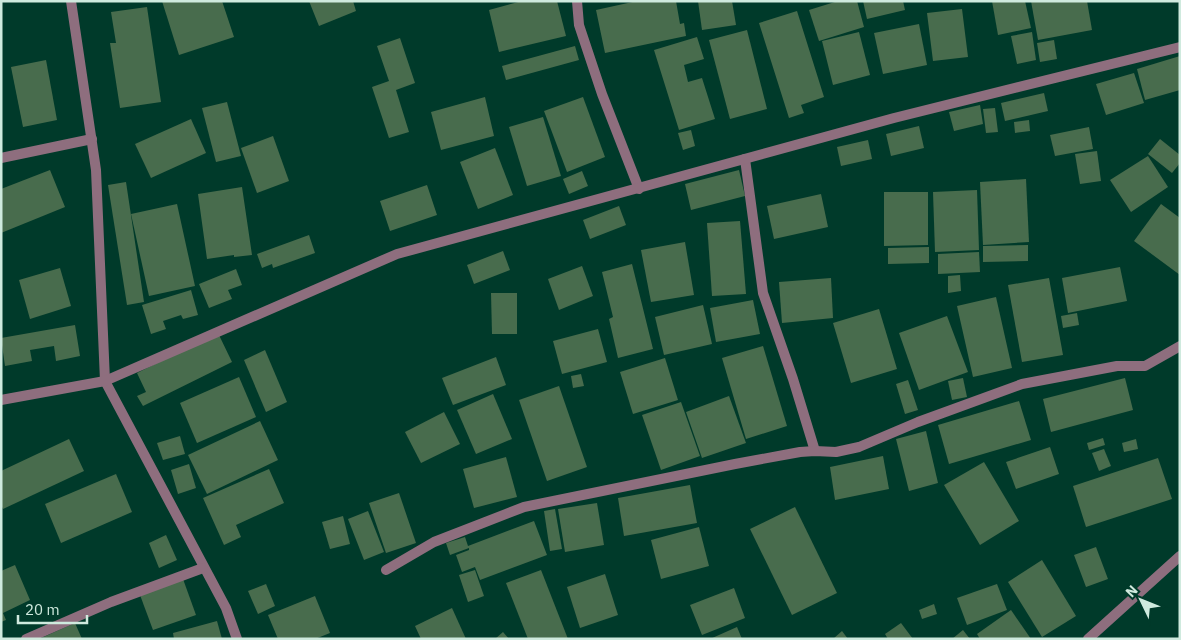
<svg xmlns="http://www.w3.org/2000/svg" width="1181" height="640" font-family="'IBM Plex Sans',sans-serif">
<style>
.building{fill:#486c4d}
.lines{fill:none;stroke-linecap:round;stroke-linejoin:round}
.street{stroke:#8e6e7e;stroke-width:10}
</style>
<rect width="100%" height="100%" fill="#003a2a"/>
<g class="building">
<path d="M162,1H222L234,37L179,55Z"/>
<path d="M309,1H353L356,11L319,26Z"/>
<path d="M522,1H557L566,36L499,52L489,10Z"/>
<path d="M637,1H676L680,24L684,23L686,36L605,53L596,10Z"/>
<path d="M698,1H732L736,25L702,30Z"/>
<path d="M838,1H857L864,27L819,41L809,10Z"/>
<path d="M863,1H903L905,10L867,19Z"/>
<path d="M992,1H1025L1031,28L998,35Z"/>
<path d="M1031,1H1087L1092,30L1038,40Z"/>
<path d="M147,7L161,102L120,108L110,43H116L111,12Z"/>
<path d="M962,9L968,57L933,61L927,13Z"/>
<path d="M797,11L824,97L801,105L804,113L789,118L759,23Z"/>
<path d="M919,24L927,65L883,74L874,33Z"/>
<path d="M747,30L767,109L730,119L709,40Z"/>
<path d="M859,32L870,75L833,85L822,41Z"/>
<path d="M1032,32L1036,60L1017,64L1011,36Z"/>
<path d="M697,37L704,59L684,65L688,82L702,78L715,119L679,130L654,50Z"/>
<path d="M400,38L415,83L396,90L409,132L389,138L372,87L389,81L377,46Z"/>
<path d="M1054,40L1057,59L1040,62L1037,43Z"/>
<path d="M575,46L579,60L506,80L502,66Z"/>
<path d="M1180,56V90L1145,100L1137,69Z"/>
<path d="M46,60L57,120L23,127L11,67Z"/>
<path d="M1134,73L1144,103L1106,115L1096,84Z"/>
<path d="M1044,93L1048,111L1005,121L1001,103Z"/>
<path d="M485,97L494,136L441,150L431,112Z"/>
<path d="M583,97L605,157L567,172L544,111Z"/>
<path d="M227,102L241,156L216,162L202,108Z"/>
<path d="M980,105L983,124L954,131L949,112Z"/>
<path d="M995,108L998,132L986,133L983,109Z"/>
<path d="M543,117L561,176L527,186L509,127Z"/>
<path d="M191,119L206,153L151,178L135,144Z"/>
<path d="M1029,120L1030,131L1015,133L1014,122Z"/>
<path d="M919,126L924,148L891,156L886,134Z"/>
<path d="M1089,127L1093,149L1055,156L1050,135Z"/>
<path d="M691,130L695,146L683,150L678,133Z"/>
<path d="M273,136L289,181L257,193L241,148Z"/>
<path d="M1160,139L1180,155V163L1172,173L1148,154Z"/>
<path d="M868,140L872,159L841,166L837,147Z"/>
<path d="M495,148L513,195L478,209L460,162Z"/>
<path d="M1097,151L1101,181L1080,184L1075,154Z"/>
<path d="M1148,156L1168,187L1131,212L1110,180Z"/>
<path d="M50,170L65,207L1,233V189Z"/>
<path d="M739,170L745,196L691,210L685,184Z"/>
<path d="M582,171L588,186L569,194L563,179Z"/>
<path d="M1026,179L1029,242L983,245L980,182Z"/>
<path d="M126,182L144,302L127,305L108,185Z"/>
<path d="M427,185L437,215L390,231L380,201Z"/>
<path d="M242,187L252,255L234,257V255L207,259L198,194Z"/>
<path d="M977,190L979,250L935,252L933,192Z"/>
<path d="M884,192H928V245L884,246Z"/>
<path d="M821,194L828,227L774,239L767,206Z"/>
<path d="M177,204L195,286L149,296L131,214Z"/>
<path d="M1161,204L1180,218V275L1134,241Z"/>
<path d="M619,206L626,225L590,239L583,220Z"/>
<path d="M740,221L746,294L712,296L707,223Z"/>
<path d="M309,235L315,253L273,268L272,264L262,268L257,254Z"/>
<path d="M685,242L694,295L651,302L641,250Z"/>
<path d="M1028,245V261L983,262V246Z"/>
<path d="M929,247V263L888,264V248Z"/>
<path d="M503,251L510,270L474,284L467,265Z"/>
<path d="M979,252L980,272L938,274V254Z"/>
<path d="M632,264L653,349L618,358L609,319L613,317L602,272Z"/>
<path d="M582,266L593,296L559,310L548,279Z"/>
<path d="M1120,267L1127,301L1068,313L1062,278Z"/>
<path d="M60,268L71,306L30,319L19,280Z"/>
<path d="M236,269L242,285L228,290L232,299L209,308L199,284Z"/>
<path d="M960,275L961,291L948,293V276Z"/>
<path d="M831,278L833,318L782,323L779,282Z"/>
<path d="M1049,278L1063,355L1022,362L1008,285Z"/>
<path d="M191,290L198,315L183,319L181,315L163,321L166,329L151,334L142,305Z"/>
<path d="M491,293H517V334H492Z"/>
<path d="M996,297L1012,368L973,377L957,306Z"/>
<path d="M753,300L760,334L716,342L710,308Z"/>
<path d="M703,305L712,344L664,355L655,317Z"/>
<path d="M879,309L897,369L851,383L833,323Z"/>
<path d="M1077,313L1079,325L1063,328L1061,316Z"/>
<path d="M947,316L968,372L919,390L899,333Z"/>
<path d="M75,325L80,356L56,361L54,346L30,350L32,361L5,366L1,338Z"/>
<path d="M598,329L607,362L562,374L553,341Z"/>
<path d="M218,333L232,362L143,406L137,396L146,392L137,373Z"/>
<path d="M763,346L787,426L746,439L722,358Z"/>
<path d="M265,350L287,402L266,412L244,360Z"/>
<path d="M496,357L506,385L453,405L442,378Z"/>
<path d="M665,358L678,400L633,414L620,372Z"/>
<path d="M581,374L584,386L573,388L571,376Z"/>
<path d="M239,377L256,417L197,443L180,403Z"/>
<path d="M963,378L967,397L952,400L948,381Z"/>
<path d="M1125,378L1133,410L1051,432L1043,399Z"/>
<path d="M908,380L918,410L905,414L896,384Z"/>
<path d="M559,386L587,467L547,481L519,400Z"/>
<path d="M493,394L512,439L476,454L457,410Z"/>
<path d="M729,396L746,443L702,458L686,412Z"/>
<path d="M1019,401L1031,440L949,464L938,425Z"/>
<path d="M681,402L700,456L661,470L642,415Z"/>
<path d="M444,412L460,444L421,463L405,432Z"/>
<path d="M260,421L278,460L207,494L188,455Z"/>
<path d="M926,431L938,483L909,491L896,439Z"/>
<path d="M180,436L185,454L163,460L157,443Z"/>
<path d="M1103,438L1105,445L1089,450L1087,443Z"/>
<path d="M69,439L84,471L3,509L1,505V471Z"/>
<path d="M1136,439L1138,449L1124,452L1122,443Z"/>
<path d="M1050,447L1059,474L1016,489L1006,462Z"/>
<path d="M1104,449L1111,466L1099,471L1092,453Z"/>
<path d="M883,456L889,489L835,500L830,467Z"/>
<path d="M506,457L517,497L474,508L463,469Z"/>
<path d="M1158,458L1172,499L1086,527L1073,486Z"/>
<path d="M984,462L1019,521L980,545L944,485Z"/>
<path d="M189,464L196,488L178,494L171,470Z"/>
<path d="M269,469L284,503L236,525L241,537L224,545L203,498Z"/>
<path d="M116,474L132,512L61,543L45,504Z"/>
<path d="M690,485L697,523L624,536L618,498Z"/>
<path d="M399,493L416,543L386,553L369,503Z"/>
<path d="M597,503L604,545L565,552L558,509Z"/>
<path d="M795,507L837,593L792,615L750,529Z"/>
<path d="M555,509L562,549L550,551L544,511Z"/>
<path d="M368,511L384,552L364,560L348,519Z"/>
<path d="M343,516L350,544L330,549L322,522Z"/>
<path d="M534,521L547,555L480,580L475,567L462,572L456,555L469,550V548L450,555L446,543L465,537L468,546Z"/>
<path d="M699,527L709,566L661,579L651,540Z"/>
<path d="M166,535L177,560L159,568L149,543Z"/>
<path d="M1096,547L1108,579L1086,587L1074,555Z"/>
<path d="M1042,560L1076,616L1042,637L1008,582Z"/>
<path d="M15,565L30,600L3,613L6,620L1,622V571Z"/>
<path d="M475,570L484,596L468,602L459,575Z"/>
<path d="M541,570L568,639H528L506,583Z"/>
<path d="M605,574L618,615L580,628L567,587Z"/>
<path d="M183,579L196,615L153,630L140,595Z"/>
<path d="M266,584L275,606L258,614L248,591Z"/>
<path d="M997,584L1007,610L967,625L957,598Z"/>
<path d="M734,588L745,618L702,635L690,605Z"/>
<path d="M315,596L330,633L315,639H278L268,615Z"/>
<path d="M934,604L937,614L922,619L919,610Z"/>
<path d="M452,608L466,639H421L415,626Z"/>
<path d="M1011,610L1031,639H980L977,634Z"/>
<path d="M217,621L222,639H174L173,633Z"/>
<path d="M75,623L82,639H39Z"/>
<path d="M901,623L913,639H888L885,634Z"/>
<path d="M737,627L742,639H710Z"/>
<path d="M963,630L970,639H952Z"/>
<path d="M842,631L848,639H833Z"/>
<path d="M503,632L509,639H495Z"/>
</g>
<g class="lines">
<g class="street">
<path d="M71,1L96,170L105,381L226,608L237,639"/>
<path d="M577,1L579,25L602,94L639,189"/>
<path d="M1,158L92,139"/>
<path d="M745,159L763,293L793,379L815,451"/>
<path d="M1,400L105,381L397,254L894,118L1180,47"/>
<path d="M386,570L434,542L524,507L735,464L800,452L815,451L836,452L859,447L918,422L1022,384L1117,366H1145L1180,346"/>
<path d="M26,639L111,602L203,568"/>
<path d="M1088,639L1180,556"/>
</g>
</g>
<rect width="1181" height="640" fill="none" stroke="#cfeade" stroke-width="5"/>
<g transform="translate(1141 600) rotate(313)" stroke="#003a2a" stroke-width="4" paint-order="stroke">
<path d="M0-4L9 19L0 12L-9 19Z" fill="#cfeade"/>
<text y="-8" font-size="14" font-weight="bold" text-anchor="middle" fill="#cfeade">N</text>
</g>
<path d="M18 615v8h69v-8" fill="none" stroke="#cfeade" stroke-width="2.5"/>
<text x="25" y="615" font-size="15" fill="#cfeade" stroke="#003a2a" stroke-width="4" paint-order="stroke">20 m</text>
</svg>
